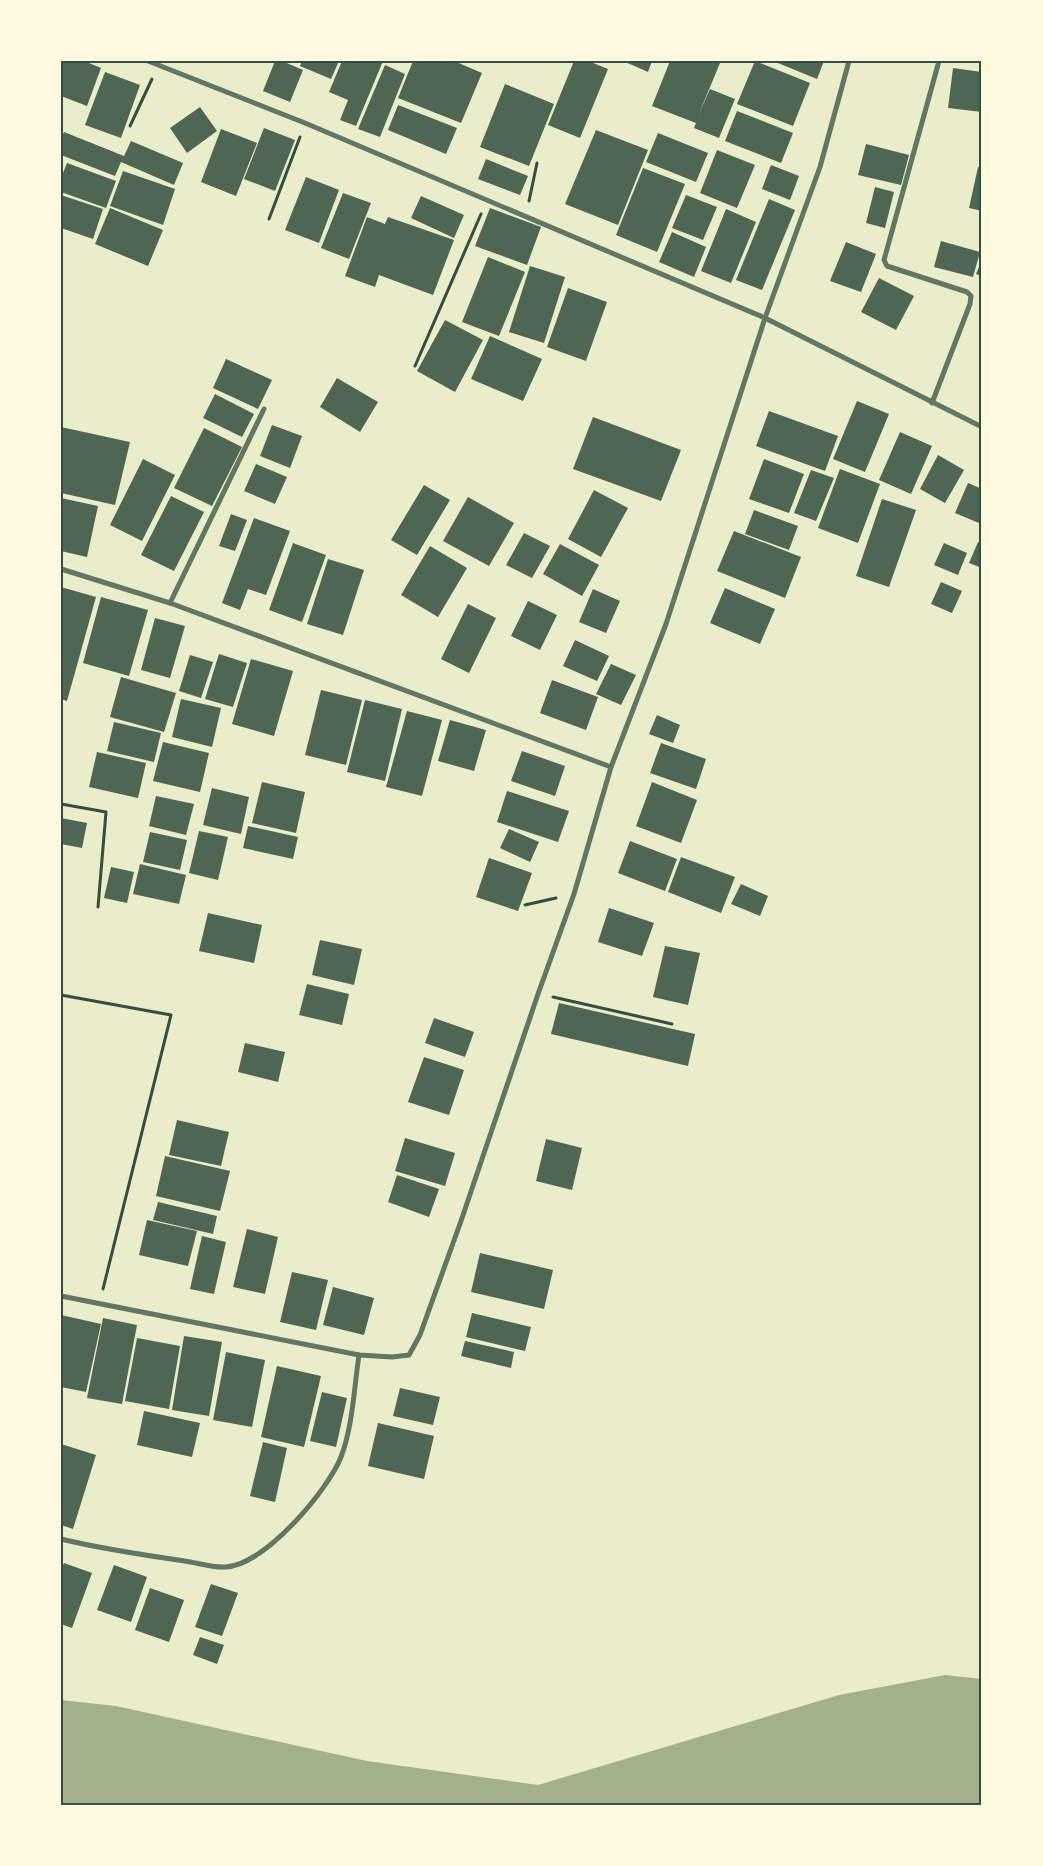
<svg xmlns="http://www.w3.org/2000/svg" width="1043" height="1866" font-family="Figtree,sans-serif">
<style>
.water{fill:#a3b18a}
.building{fill:#4f6655}
.lines{fill:none;stroke-linecap:round;stroke-linejoin:round}
.path{stroke:#344e41;stroke-width:3}
.minor{stroke:#617663;stroke-width:5}
.neatline{fill:none;stroke:#344e41;stroke-width:2}
</style>
<rect width="100%" height="100%" fill="#e9edc9"/>
<path class="water" d="M945,1675L982,1679V1805H61V1700L116,1706L367,1761L538,1785L839,1695Z"/>
<g class="building">
<path d="M61,61H84L101,68L87,106L61,96Z"/>
<path d="M275,61H282L303,70L290,102L263,91Z"/>
<path d="M302,61H339L331,79L300,66Z"/>
<path d="M342,61H383L356,126L340,120L348,100L329,92Z"/>
<path d="M413,61H454L482,73L461,123L398,98Z"/>
<path d="M574,61H588L608,69L580,138L548,125Z"/>
<path d="M623,61H652L648,72Z"/>
<path d="M670,61L720,63L698,116L710,89L735,99L719,138L694,128L696,123L652,106Z"/>
<path d="M755,61L810,83L793,126L737,104Z"/>
<path d="M773,61H824L817,79Z"/>
<path d="M385,65L405,74L380,137L358,129Z"/>
<path d="M953,68L982,72V112L948,108Z"/>
<path d="M105,72L140,85L121,138L85,125Z"/>
<path d="M505,84L554,104L529,166L480,147Z"/>
<path d="M398,105L457,128L446,154L388,130Z"/>
<path d="M200,107L217,131L187,153L170,128Z"/>
<path d="M737,111L793,133L781,163L725,141Z"/>
<path d="M264,128L295,140L275,191L244,179Z"/>
<path d="M221,129L257,143L236,196L201,182Z"/>
<path d="M596,130L648,150L618,225L565,204Z"/>
<path d="M64,132L124,156L131,141L183,163L174,185L121,162L115,176L61,155V139Z"/>
<path d="M658,133L708,153L696,182L646,162Z"/>
<path d="M866,144L909,155L901,185L858,175Z"/>
<path d="M717,150L755,165L737,208L700,193Z"/>
<path d="M486,159L528,176L520,195L478,179Z"/>
<path d="M67,163L116,181L106,208L61,192V178Z"/>
<path d="M771,165L799,176L790,200L762,189Z"/>
<path d="M978,167L982,168V211L969,208Z"/>
<path d="M643,168L685,184L657,252L616,235Z"/>
<path d="M123,171L175,189L163,225L110,206Z"/>
<path d="M306,177L339,190L319,243L285,230Z"/>
<path d="M875,187L894,192L885,228L866,223Z"/>
<path d="M343,193L371,203L349,259L321,248Z"/>
<path d="M61,195L103,209L93,239L61,228Z"/>
<path d="M686,195L717,207L703,240L672,228Z"/>
<path d="M421,196L464,215L454,238L411,218Z"/>
<path d="M769,199L795,210L762,290L736,280Z"/>
<path d="M110,208L163,230L148,266L95,244Z"/>
<path d="M490,208L541,227L527,265L475,246Z"/>
<path d="M726,209L756,222L731,283L701,271Z"/>
<path d="M367,217L385,224L388,217L454,240L433,295L379,275L375,287L345,276Z"/>
<path d="M672,232L706,247L694,277L659,262Z"/>
<path d="M941,241L980,252L973,277L934,267Z"/>
<path d="M846,242L876,254L861,292L830,281Z"/>
<path d="M488,257L525,272L499,336L462,322Z"/>
<path d="M982,260V276L976,274Z"/>
<path d="M530,266L565,277L544,343L509,332Z"/>
<path d="M879,278L914,296L896,330L861,312Z"/>
<path d="M568,288L607,302L586,361L547,347Z"/>
<path d="M445,320L483,340L455,392L417,371Z"/>
<path d="M490,336L542,359L523,401L471,379Z"/>
<path d="M226,359L272,380L258,409L213,388Z"/>
<path d="M337,378L378,402L360,432L320,407Z"/>
<path d="M215,394L254,414L242,437L203,418Z"/>
<path d="M857,401L889,414L865,472L833,459Z"/>
<path d="M769,411L838,436L825,471L756,446Z"/>
<path d="M593,417L681,450L661,501L573,469Z"/>
<path d="M272,425L302,436L290,468L260,456Z"/>
<path d="M61,427L130,442L115,505L61,493Z"/>
<path d="M204,428L242,447L212,506L174,488Z"/>
<path d="M900,432L932,446L911,494L879,480Z"/>
<path d="M938,455L964,470L945,503L920,489Z"/>
<path d="M143,459L175,475L142,541L110,525Z"/>
<path d="M764,459L804,474L789,513L749,499Z"/>
<path d="M256,464L287,477L275,504L244,491Z"/>
<path d="M840,469L880,484L858,543L818,528Z"/>
<path d="M811,470L834,478L816,521L794,513Z"/>
<path d="M968,483L982,489V516L979,523L955,513Z"/>
<path d="M424,485L450,500L417,555L391,540Z"/>
<path d="M594,490L628,508L601,557L568,539Z"/>
<path d="M171,496L204,512L174,571L141,555Z"/>
<path d="M468,497L514,523L489,566L443,541Z"/>
<path d="M61,498L98,506L87,557L61,551Z"/>
<path d="M882,499L916,510L889,587L856,576Z"/>
<path d="M754,510L798,526L789,550L745,534Z"/>
<path d="M231,514L247,520L235,551L219,546Z"/>
<path d="M254,518L290,531L266,595L248,589L240,610L222,603Z"/>
<path d="M734,531L801,557L785,598L717,571Z"/>
<path d="M524,533L550,546L532,578L506,565Z"/>
<path d="M978,542L982,544V568L969,563Z"/>
<path d="M293,543L326,555L302,622L269,610Z"/>
<path d="M944,543L967,553L958,575L934,565Z"/>
<path d="M560,544L599,565L582,596L543,574Z"/>
<path d="M430,546L467,568L438,617L401,595Z"/>
<path d="M328,559L364,570L343,635L307,624Z"/>
<path d="M941,582L962,591L952,613L931,604Z"/>
<path d="M61,587L96,597L67,701L61,699Z"/>
<path d="M725,588L775,609L760,644L710,623Z"/>
<path d="M593,589L620,601L606,633L579,622Z"/>
<path d="M101,597L148,610L129,676L83,663Z"/>
<path d="M528,601L557,615L540,650L511,636Z"/>
<path d="M468,604L496,618L469,673L441,659Z"/>
<path d="M155,618L185,626L170,678L141,670Z"/>
<path d="M575,640L609,656L597,681L563,666Z"/>
<path d="M219,654L247,663L233,707L205,699Z"/>
<path d="M190,655L213,662L201,698L179,691Z"/>
<path d="M251,659L293,671L274,736L232,724Z"/>
<path d="M611,664L636,675L621,705L596,694Z"/>
<path d="M121,677L176,693L164,732L110,717Z"/>
<path d="M552,680L598,697L586,730L540,713Z"/>
<path d="M321,690L362,700L346,765L305,755Z"/>
<path d="M181,699L221,708L212,747L172,737Z"/>
<path d="M365,700L402,709L385,781L347,772Z"/>
<path d="M407,711L442,720L422,796L386,787Z"/>
<path d="M657,715L680,725L673,743L649,734Z"/>
<path d="M450,720L486,730L474,771L438,761Z"/>
<path d="M114,722L161,733L154,762L107,751Z"/>
<path d="M163,742L209,753L200,792L153,781Z"/>
<path d="M661,743L706,759L696,789L650,773Z"/>
<path d="M522,751L565,766L555,796L511,781Z"/>
<path d="M97,752L146,763L138,798L89,787Z"/>
<path d="M262,782L305,792L296,833L252,823Z"/>
<path d="M652,782L697,800L681,843L636,826Z"/>
<path d="M212,788L249,797L241,834L203,825Z"/>
<path d="M507,791L569,811L558,842L497,822Z"/>
<path d="M156,796L194,804L186,835L149,826Z"/>
<path d="M61,818L87,823L82,848L61,844Z"/>
<path d="M248,826L298,837L293,859L243,848Z"/>
<path d="M509,829L539,842L530,862L500,848Z"/>
<path d="M199,831L228,837L218,880L189,873Z"/>
<path d="M150,832L187,840L180,870L143,862Z"/>
<path d="M630,841L677,859L665,891L618,873Z"/>
<path d="M681,857L735,877L721,913L668,892Z"/>
<path d="M489,858L532,873L518,911L476,897Z"/>
<path d="M140,864L186,875L179,904L133,894Z"/>
<path d="M111,867L134,872L127,903L104,898Z"/>
<path d="M741,884L768,896L760,916L731,904Z"/>
<path d="M609,908L654,923L642,956L598,942Z"/>
<path d="M208,913L262,925L254,963L199,951Z"/>
<path d="M320,940L362,949L354,985L312,975Z"/>
<path d="M665,946L700,953L688,1005L653,997Z"/>
<path d="M307,984L349,994L342,1025L299,1015Z"/>
<path d="M559,1003L695,1034L688,1066L551,1034Z"/>
<path d="M434,1018L474,1032L465,1057L425,1043Z"/>
<path d="M245,1043L285,1052L278,1082L238,1072Z"/>
<path d="M424,1057L464,1070L449,1115L408,1102Z"/>
<path d="M177,1120L229,1132L221,1166L169,1155Z"/>
<path d="M405,1138L455,1153L445,1186L395,1171Z"/>
<path d="M546,1139L582,1148L572,1190L536,1181Z"/>
<path d="M165,1156L230,1171L220,1211L156,1196Z"/>
<path d="M397,1175L439,1189L429,1217L388,1202Z"/>
<path d="M158,1202L217,1216L213,1234L153,1220Z"/>
<path d="M147,1220L197,1231L188,1266L139,1255Z"/>
<path d="M247,1229L278,1237L265,1294L233,1287Z"/>
<path d="M202,1236L226,1242L214,1294L190,1289Z"/>
<path d="M480,1253L553,1270L544,1309L471,1292Z"/>
<path d="M292,1272L328,1280L316,1330L280,1322Z"/>
<path d="M333,1287L374,1298L364,1335L323,1325Z"/>
<path d="M472,1313L531,1327L525,1351L466,1337Z"/>
<path d="M61,1315L101,1324L86,1392L61,1387Z"/>
<path d="M103,1318L137,1325L122,1404L87,1398Z"/>
<path d="M184,1336L222,1342L209,1416L172,1410Z"/>
<path d="M137,1338L180,1346L169,1409L125,1401Z"/>
<path d="M465,1341L514,1352L511,1368L461,1356Z"/>
<path d="M226,1352L265,1360L252,1427L213,1420Z"/>
<path d="M277,1366L321,1376L304,1447L261,1437Z"/>
<path d="M400,1388L440,1397L433,1425L393,1416Z"/>
<path d="M322,1392L347,1398L336,1447L310,1441Z"/>
<path d="M144,1411L200,1423L192,1457L137,1445Z"/>
<path d="M378,1423L434,1436L424,1479L368,1466Z"/>
<path d="M263,1442L287,1448L275,1502L250,1496Z"/>
<path d="M61,1444L96,1455L73,1529L61,1525Z"/>
<path d="M64,1563L92,1573L72,1628L61,1624V1570Z"/>
<path d="M114,1565L147,1577L131,1622L97,1610Z"/>
<path d="M211,1584L238,1593L222,1636L195,1627Z"/>
<path d="M150,1588L184,1600L169,1642L135,1630Z"/>
<path d="M200,1637L224,1645L217,1664L193,1655Z"/>
</g>
<g class="lines">
<g class="path">
<path d="M130,126L152,79"/>
<path d="M529,201L537,163"/>
<path d="M269,219L300,137"/>
<path d="M415,366L481,214"/>
<path d="M61,804L106,812L98,907"/>
<path d="M525,905L556,898"/>
<path d="M61,995L171,1015L103,1289"/>
<path d="M553,997L672,1024"/>
</g>
<g class="minor">
<path d="M148,61L305,123L765,318L982,427"/>
<path d="M932,403L970,304L971,296L967,292L887,266L884,260L939,61"/>
<path d="M61,569L170,603L611,767"/>
<path d="M170,603L264,409"/>
<path d="M61,1296L359,1355L392,1357L409,1355L420,1335L461,1221L538,994L574,894L611,767L666,624L765,318L820,167L849,61"/>
<path d="M61,1539C102,1549 143,1555 185,1561C198,1563 213,1568 226,1567C265,1565 328,1490 341,1457C353,1425 354,1388 359,1355"/>
</g>
</g>
<rect width="1043" height="1866" fill="none" stroke="#fefae0" stroke-width="125"/>
<rect x="62" y="62" width="918" height="1742" class="neatline"/>
</svg>
